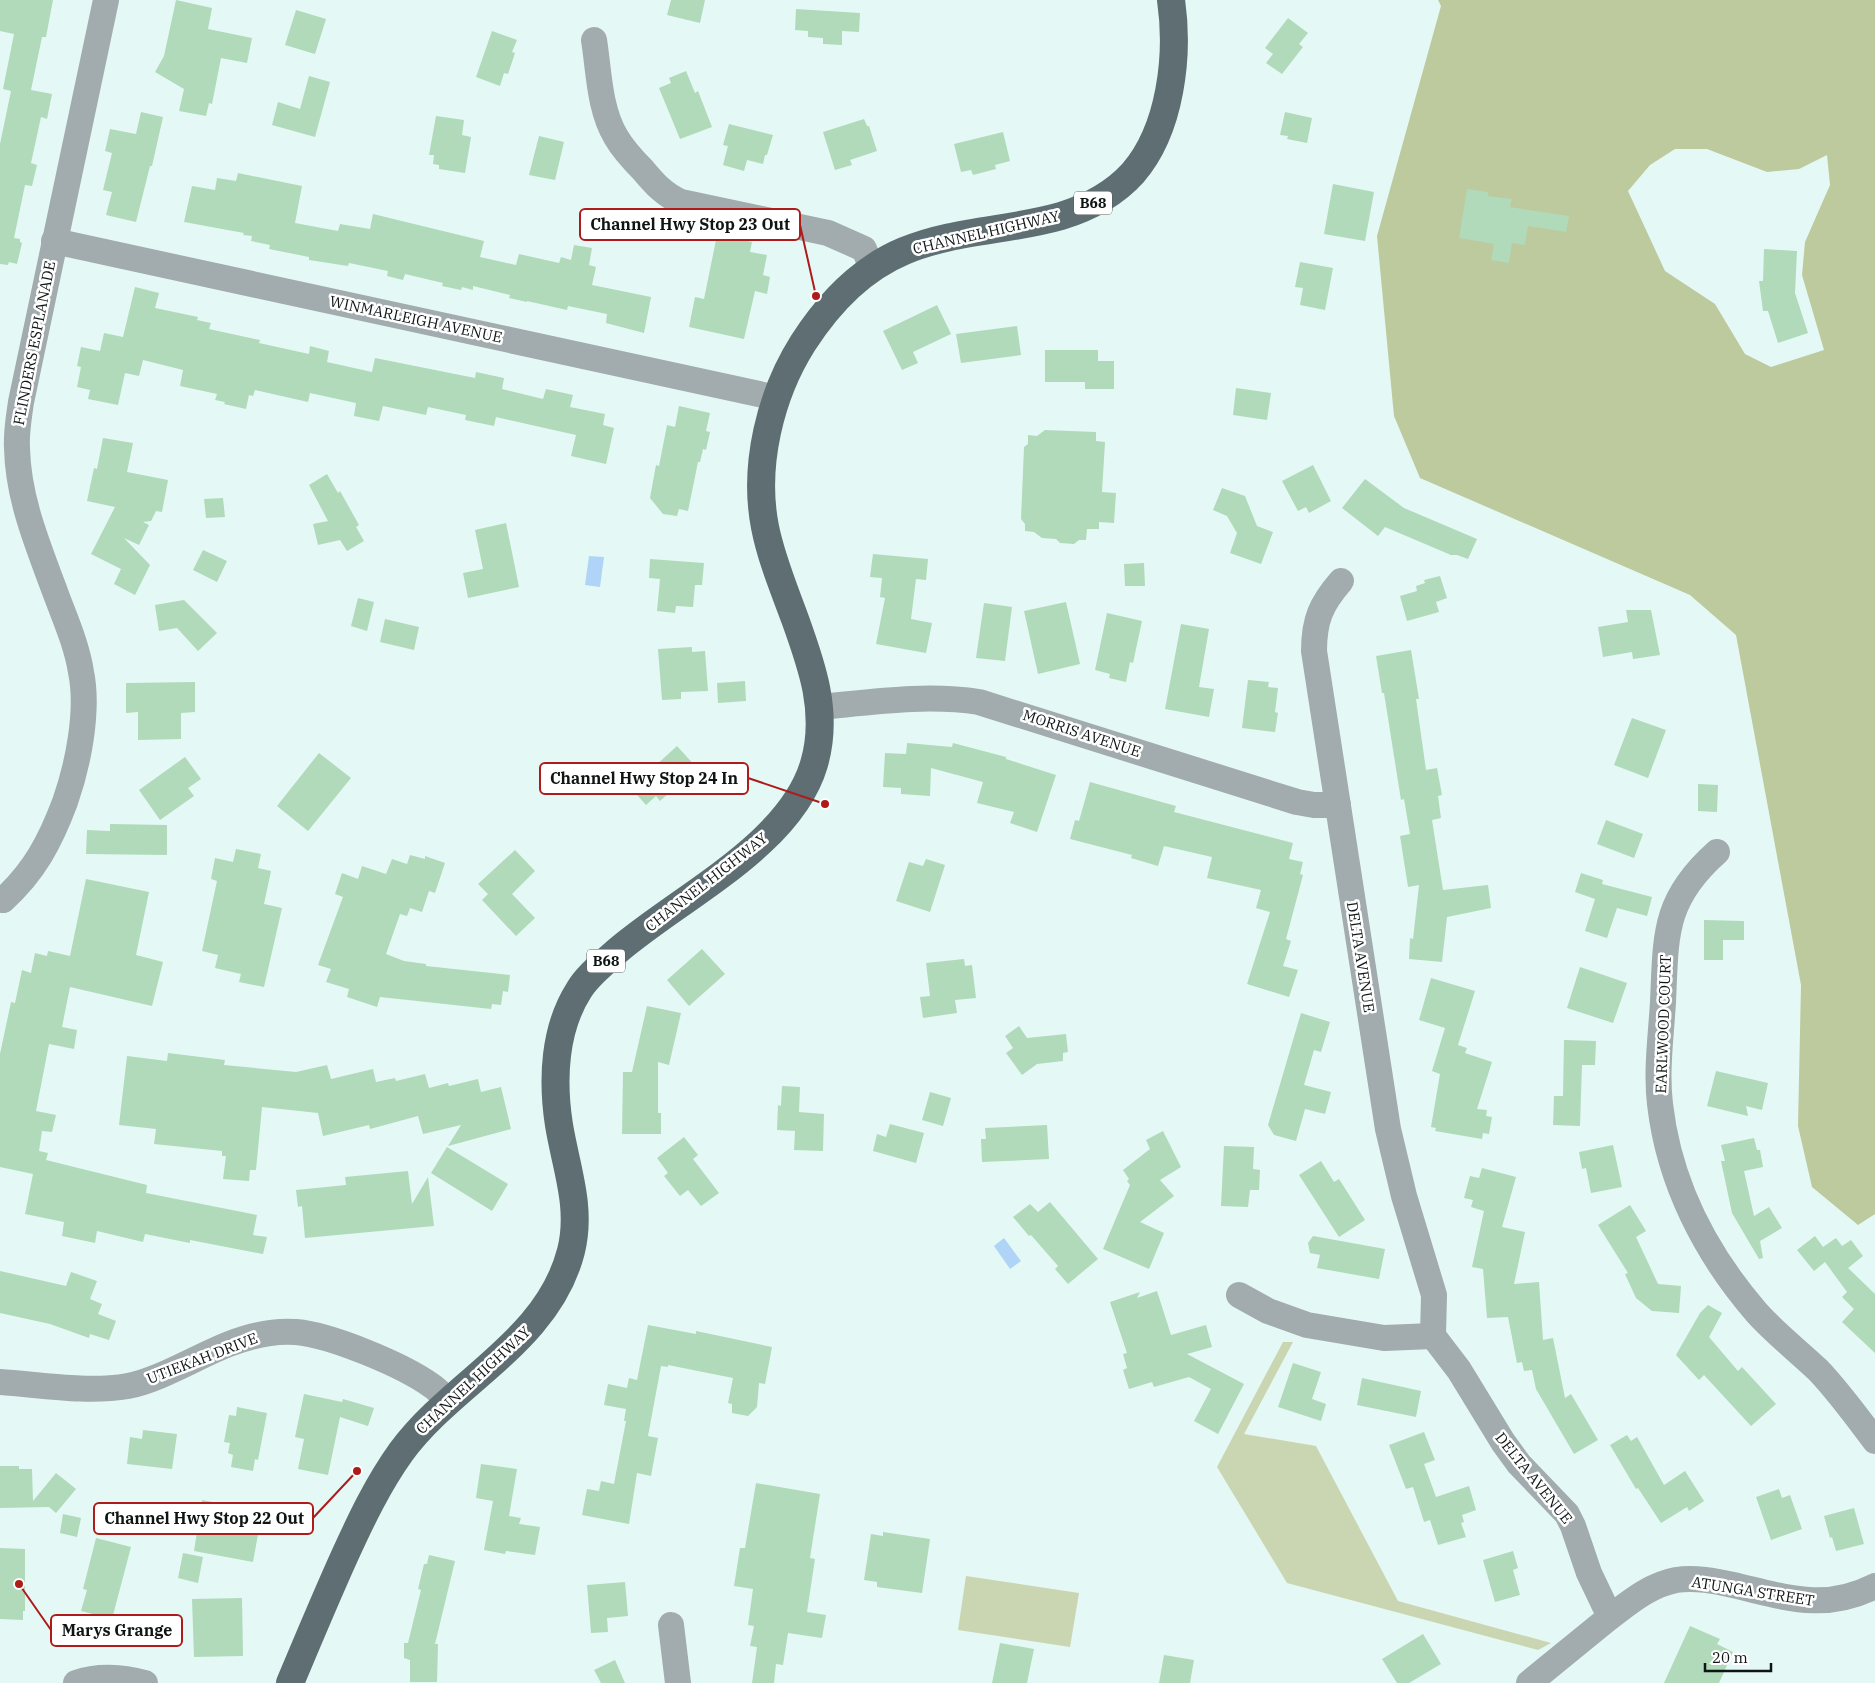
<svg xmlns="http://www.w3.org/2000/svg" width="1875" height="1683" font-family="'IBM Plex Serif',serif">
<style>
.green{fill:#cad5b1}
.forest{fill:#bcca9d;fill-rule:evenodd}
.water{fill:#afd4f7}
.building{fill:#b0daba}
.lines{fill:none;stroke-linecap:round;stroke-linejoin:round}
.minor{stroke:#a2abad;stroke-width:26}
.major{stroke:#5e6e72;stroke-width:28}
.labels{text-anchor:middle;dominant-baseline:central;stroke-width:5;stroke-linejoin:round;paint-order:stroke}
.shield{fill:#fff;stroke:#565b5a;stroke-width:1}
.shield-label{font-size:14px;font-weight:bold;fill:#0e1514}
.street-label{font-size:15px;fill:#0e1514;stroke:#fff}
.leader{fill:none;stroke:#ad1b1b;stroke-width:2}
.callout-dot{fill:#ad1b1b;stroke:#fff;stroke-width:2}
.callout{fill:#fff;stroke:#ad1b1b;stroke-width:2}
.callout-label{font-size:16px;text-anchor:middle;font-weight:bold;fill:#0e1514}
</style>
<rect width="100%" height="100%" fill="#e4f9f6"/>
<g class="green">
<path d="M1283,1342H1293L1244,1434L1316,1446L1398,1601L1551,1643L1538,1650L1287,1583L1217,1467Z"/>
<path d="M966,1576L1079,1593L1070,1647L958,1630Z"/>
</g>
<path class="forest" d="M1438,0H1875V1214L1858,1225L1812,1187L1798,1126L1801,985L1736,635L1690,595L1420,478L1394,416L1377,236L1441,6ZM1675,149H1707L1767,172L1799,169L1827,155L1830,185L1805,242L1802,275L1824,350L1771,367L1745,354L1715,304L1665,271L1628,191L1650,165Z"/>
<g class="water">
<path d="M589,556L604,557L600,587L585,585Z"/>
<path d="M1004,1238L1021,1261L1010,1269L994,1246Z"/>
</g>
<g class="building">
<path d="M0,0H53L46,37H42L31,90L52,94L47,119L41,117L31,163L37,165L32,186L25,185L14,238L20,239V242L22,243L17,264L9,262L8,265L0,264V144L11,91L3,89L14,34L0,31Z"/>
<path d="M176,0L212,8L208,29L252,38L247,63L221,58L212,104L209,103L206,116L179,111L184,89L155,72L164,56Z"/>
<path d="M671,0H705L700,23L667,15Z"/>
<path d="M796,9L860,13L859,32L842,31V45L823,44V38L808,37V31L795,30Z"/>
<path d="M296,10L326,19L315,54L285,45Z"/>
<path d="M1288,18L1308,33L1299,44L1303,47L1282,74L1266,63L1273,54L1265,48Z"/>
<path d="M492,31L517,40L512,52L515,53L508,74L504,73L500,86L476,77Z"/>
<path d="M686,71L695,93L698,91L712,127L680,139L659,88L671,83L669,78Z"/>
<path d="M309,76L330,82L315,137L272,125L278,102L300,109Z"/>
<path d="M141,112L163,117L152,166H150L136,222L106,215L112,192L103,190L112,153L105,151L110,129L136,134Z"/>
<path d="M1285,112L1312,118L1307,143L1287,139L1288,136L1280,135Z"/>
<path d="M436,116L464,120L462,135L471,137L465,173L439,169V165L433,164L434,155H429Z"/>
<path d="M864,119L867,126H869L877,151L850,160L852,165L835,170L823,132Z"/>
<path d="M729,124L773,135L767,155H765L763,164L747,160L744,171L723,165L728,146L723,145Z"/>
<path d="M1003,132L1010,161L995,165L996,169L973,175L971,170L961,172L954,144Z"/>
<path d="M539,136L564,142L555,180L529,175Z"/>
<path d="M238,173L302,186L295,223L338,231L340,224L370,229L373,214L484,241L480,257L516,265L519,254L559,263L561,257L571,260L574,245L592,248L589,265L596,267L592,285L651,297L644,333L606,323L607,314L568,306L567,310L527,301V302L509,298L510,295L473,286V290L462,287L461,290L442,286L443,283L405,274L403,280L387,276L388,271L349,263L348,266L309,260V257L269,249L270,245L251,241L252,236L243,235L244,233L184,222L192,186L215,190L217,178L236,181Z"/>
<path d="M1333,184L1374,192L1365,241L1324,234Z"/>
<path d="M1467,189L1488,192V196L1512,199L1510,207L1569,216L1566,232L1528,226L1525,245L1512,243L1509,263L1491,260L1494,244L1459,238Z"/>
<path d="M717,235L752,242L750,252L767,255L763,275L770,277L767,294L755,291L744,339L689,327L695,297L704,299Z"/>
<path d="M1764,249L1797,251L1795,293L1808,333L1778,343L1768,311H1763L1759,281H1763Z"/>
<path d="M1300,262L1333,268L1325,310L1300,305L1303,288L1295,287Z"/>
<path d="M135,287L159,293L155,308L198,317L197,320L211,323L209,329L260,340L259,343L309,354L310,346L329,351L327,362L372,372L375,358L475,378L476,372L504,378L502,389L543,399L546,389L573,395L570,407L605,414L603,425L614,428L606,464L571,456L576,435L496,417L494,426L465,420L466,415L428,407L426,415L383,406L379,421L354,416L356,403L310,393L308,402L255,390L253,396L249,395L246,409L224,404L225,402L215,400L217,394L180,386L183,370L143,360L139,376L125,373L118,405L88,399L90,390L77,387L81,367L77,366L81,347L100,351L104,333L123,337Z"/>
<path d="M937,305L951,334L913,352L918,363L902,370L883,331Z"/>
<path d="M1017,326L1021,355L961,363L956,334Z"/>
<path d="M1045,350H1098V361H1114V389H1085V382H1045Z"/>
<path d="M1236,388L1271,393L1267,420L1233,415Z"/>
<path d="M679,406L710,413L706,431L710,432L706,450L703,449L700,462H698L688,511L679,509L677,516L663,514L650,498L656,465L659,466L667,425L675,427Z"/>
<path d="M1045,430L1096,432V441L1105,442L1102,492L1116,493L1114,523L1099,522V529H1087L1086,540H1079L1074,544L1060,543L1056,539L1042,538L1034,532L1025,531V524L1021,519L1024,447L1028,444V435L1037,436Z"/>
<path d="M103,438L133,443L127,472L168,480L162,512L156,511L151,521L143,522L149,525L139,545L124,538L150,565L135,595L114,584L121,569L91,554L115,507L87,501L94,468L97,469Z"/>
<path d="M1313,465L1331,501L1309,513L1306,507L1298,511L1282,481Z"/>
<path d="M327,474L338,493L340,491L359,525L356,527L364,541L347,551L340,540L318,545L313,524L328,521L309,485Z"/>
<path d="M1365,479L1404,508L1477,539L1468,559L1457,555H1451L1385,527L1378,536L1342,508Z"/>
<path d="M1222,488L1245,496L1257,526L1273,532L1261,564L1230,553L1237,533L1227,516L1213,510Z"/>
<path d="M223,498L225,517L206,518L204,499Z"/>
<path d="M506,523L519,587L468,598L463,573L483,569L475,530Z"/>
<path d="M203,550L227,561L217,582L193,570Z"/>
<path d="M873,554L928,559L926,580L916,579L911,619L932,623L926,653L876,644L885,598L880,597L882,578L870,577Z"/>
<path d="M650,559L704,563L702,585H695L693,607L676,606L675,613L657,611L660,579L649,578Z"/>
<path d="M1144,563L1145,586H1125L1124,564Z"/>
<path d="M1440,576L1447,598L1436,602L1439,612L1407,621L1400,596L1417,591L1416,586L1425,583L1424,580Z"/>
<path d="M358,598L374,602L367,631L351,626Z"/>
<path d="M184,600L217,633L198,651L177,628L159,631L155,605Z"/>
<path d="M1066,602L1080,664L1038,674L1024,611Z"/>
<path d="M984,603L1012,607L1005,661L976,658Z"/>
<path d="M1626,610H1651L1660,655L1633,659L1632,652L1603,657L1598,627L1628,622Z"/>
<path d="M1107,613L1142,621L1133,663L1130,662L1126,682L1109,678L1110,674L1095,670Z"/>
<path d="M385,619L419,627L414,650L380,642Z"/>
<path d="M1181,624L1209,629L1199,687L1214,689L1209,717L1165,709Z"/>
<path d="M692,647V652L705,651L708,691L681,692V699L662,700L658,649Z"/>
<path d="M1411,650L1419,699H1416L1426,770L1437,768L1442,795L1438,796L1441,818L1432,820L1443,890L1488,885L1491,908L1447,917L1442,962L1409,959L1410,938L1413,939L1419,885L1408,887L1400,836L1410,834L1404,799L1401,800L1384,693H1382L1376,656Z"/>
<path d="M1248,680L1269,682L1268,687L1278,688L1275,712L1278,713L1275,732L1242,728Z"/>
<path d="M745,681L746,701L718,703L717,683Z"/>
<path d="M195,682V712L181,713V739L138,740V712L126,713V683Z"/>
<path d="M1632,718L1666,730L1648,778L1614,765Z"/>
<path d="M907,743L952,747L953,743L1006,757V759L1056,775L1037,832L1010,823L1014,812L977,803L983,782L931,768L930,796L901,794V788L883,787L885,753L906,754Z"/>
<path d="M677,746L697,768L660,801L656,796L646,805L631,788Z"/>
<path d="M319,753L351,778L308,831L277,806Z"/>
<path d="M185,757L201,779L188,788L194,796L160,820L139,790Z"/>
<path d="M1090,782L1176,806L1174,812L1293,843L1289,859L1303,862L1300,874L1303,875L1286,939L1291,941L1283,966L1298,970L1289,997L1247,984L1270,912L1256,908L1261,890L1207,878L1212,857L1164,846L1158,866L1131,858L1132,855L1070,839L1075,820L1079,821Z"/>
<path d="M1698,784L1718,785L1717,812L1698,811Z"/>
<path d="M1606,820L1643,834L1634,858L1597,844Z"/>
<path d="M110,824L167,825V855L86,854L87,830L110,831Z"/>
<path d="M236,849L261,854L258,868L271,871L264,904L282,908L264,987L239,982L241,974L215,968L218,955L202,951L217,881L211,879L215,858L233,862Z"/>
<path d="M515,850L535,871L512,894L535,918L516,936L482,900L488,894L478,884Z"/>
<path d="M410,855L425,859V856L445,863L435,893L429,891L422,912L410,908L407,916L400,914L386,954L404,961L426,964V966L510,975L508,992L503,991L501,1005L492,1004L491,1009L380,997L377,1007L347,997L349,989L326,982L331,969L318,965L343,897L335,894L342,873L358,879L362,866L386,874L392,859L407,864Z"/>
<path d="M926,859L945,865L930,912L896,901L909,862L923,866Z"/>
<path d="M1581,873L1603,880L1602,884L1652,897L1647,916L1617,908L1607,938L1585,931L1595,899L1575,892Z"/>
<path d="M86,879L149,892L136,955L163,962L152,1006L70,987L62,1027L77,1030L74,1049L49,1044L36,1111L56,1115L52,1132L42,1131L39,1151L48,1153L46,1160L147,1185L146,1193L257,1215L253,1235L267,1237L263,1254L190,1240V1243L145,1234L143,1242L97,1231L95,1243L62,1236L64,1222L25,1214L33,1174L0,1167V1054L11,1002L15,1003L22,970L31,973L35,953L47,956L48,951L70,956Z"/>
<path d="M1704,920L1744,921V940H1723V960H1704Z"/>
<path d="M702,949L725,974L689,1006L667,980Z"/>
<path d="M964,959L965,966L972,965L976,998L955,1000L957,1013L923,1018L920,997L930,996L926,963Z"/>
<path d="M1580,967L1627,983L1613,1023L1567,1008Z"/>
<path d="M1431,978L1475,991L1458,1045L1467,1048L1465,1053L1492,1062L1477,1109L1487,1110L1486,1116L1492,1117L1489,1134L1483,1133L1482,1139L1435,1131L1436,1128L1431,1127L1440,1074L1432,1071L1445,1028L1419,1020Z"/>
<path d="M647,1006L681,1013L669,1065L658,1062V1113H661V1134H622L623,1072H632Z"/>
<path d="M1301,1013L1330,1022L1321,1052L1314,1050L1304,1085L1331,1092L1325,1114L1305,1109L1296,1141L1274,1135L1268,1125Z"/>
<path d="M1019,1026L1027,1038L1066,1034L1068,1052L1063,1053V1061L1037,1064L1022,1075L1006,1053L1013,1048L1005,1036Z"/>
<path d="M1564,1040L1596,1041L1595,1065H1582L1580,1126L1553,1125L1554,1096H1563Z"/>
<path d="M168,1053L225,1060L224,1065L296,1072L327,1065L331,1079L373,1069L376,1082L395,1078L396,1081L425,1074L429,1088L448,1083L449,1086L478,1079L481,1092L501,1087L511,1129L448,1146L461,1125L423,1134L418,1116L370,1129L369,1125L323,1136L318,1113L262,1107L256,1170H250L249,1181L223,1179L226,1156H222V1151L154,1144L156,1129L119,1125L127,1056L167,1061Z"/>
<path d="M1716,1071L1768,1083L1762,1110L1746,1106L1748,1116L1707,1106Z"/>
<path d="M782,1086L800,1087L799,1112L824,1114L823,1151L794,1150L795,1131L777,1130L778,1105L781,1106Z"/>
<path d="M930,1092L951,1098L943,1126L922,1120Z"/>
<path d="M890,1124L924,1133L916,1163L873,1151L877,1134L886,1137Z"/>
<path d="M1047,1125L1049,1159L982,1162L981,1139H986L985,1128Z"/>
<path d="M1163,1131L1181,1167L1160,1180L1174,1196L1140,1222L1164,1233L1149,1269L1103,1249L1130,1185L1127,1181L1129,1179L1123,1170L1150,1149L1146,1140Z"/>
<path d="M684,1137L698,1155L693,1159L719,1193L701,1206L688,1190L680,1196L664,1176L668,1173L657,1158Z"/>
<path d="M1754,1138L1757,1150H1760L1763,1167L1744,1171L1754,1216L1769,1207L1782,1228L1760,1241L1763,1258L1759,1259L1732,1213L1721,1161H1725L1721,1145Z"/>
<path d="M1613,1145L1622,1187L1591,1193L1586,1168L1582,1169L1579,1152Z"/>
<path d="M1224,1146L1254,1147L1253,1169L1260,1170L1259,1190H1250L1248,1207L1221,1206Z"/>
<path d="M447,1147L508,1184L492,1211L431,1173Z"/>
<path d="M1321,1161L1334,1182L1339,1179L1365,1220L1339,1237L1299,1175Z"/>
<path d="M1482,1168L1516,1177L1502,1227L1525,1232L1514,1284L1539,1282L1543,1340L1553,1338L1565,1398L1571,1394L1598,1440L1574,1454L1536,1389L1532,1370L1524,1371L1522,1362L1517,1363L1508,1317L1487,1318L1483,1269L1472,1267L1484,1211L1471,1207L1473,1200L1464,1198L1470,1176L1479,1178Z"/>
<path d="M408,1171L412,1204L428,1177L434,1226L305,1238L302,1206L298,1207L296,1190L346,1185L345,1177Z"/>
<path d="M1050,1202L1098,1259L1068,1284L1055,1269L1058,1266L1031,1235L1029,1236L1013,1217L1030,1204L1038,1212Z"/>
<path d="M1630,1205L1646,1231L1636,1237L1658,1284L1681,1286L1679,1313L1652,1311L1636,1298L1625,1274L1628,1273L1598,1225Z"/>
<path d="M1313,1236L1385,1249L1379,1279L1317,1268L1320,1255L1310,1253L1308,1243Z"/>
<path d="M1815,1236L1823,1247L1836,1238L1842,1246L1851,1240L1863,1256L1848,1268L1875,1294V1353L1842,1322L1854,1309L1842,1297L1847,1292L1825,1262L1814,1271L1797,1250Z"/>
<path d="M0,1271L66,1286L71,1272L97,1281L90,1299L102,1304L98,1314L116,1321L109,1340L90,1334L89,1338L50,1324L0,1313Z"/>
<path d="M1157,1291L1171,1335L1206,1325L1212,1347L1187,1354L1244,1384L1218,1434L1194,1421L1211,1389L1189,1377L1154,1387L1152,1382L1129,1389L1123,1370L1127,1368L1123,1354L1127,1353L1110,1302L1140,1292L1137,1298Z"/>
<path d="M1708,1305L1722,1313L1709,1337L1738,1371L1742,1367L1776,1404L1751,1426L1704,1375L1699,1380L1676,1355L1700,1313Z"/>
<path d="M648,1325L696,1334V1331L772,1347L765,1384L759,1383L757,1407L748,1416L732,1413V1404L728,1403L733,1378L668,1365V1367L661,1366L648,1436L658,1438L651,1476L637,1473L629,1524L582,1515L587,1489L599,1491L601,1481L614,1484L626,1421H624L626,1409L604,1405L608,1384L627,1388L629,1378L637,1380Z"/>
<path d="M1293,1363L1321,1372L1312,1399L1326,1404L1321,1421L1278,1407Z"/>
<path d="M1362,1378L1421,1391L1416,1417L1357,1405Z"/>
<path d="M304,1394L342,1402L343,1399L374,1408L368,1426L340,1417L328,1475L298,1469L304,1439L295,1437Z"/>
<path d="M237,1407L267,1413L258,1460L255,1459L253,1471L231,1467L233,1455L228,1453L230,1443L224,1442L229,1415L236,1416Z"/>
<path d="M143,1430L177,1434L172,1469L127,1464L130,1437L142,1439Z"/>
<path d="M1424,1432L1435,1460L1424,1464L1436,1497L1469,1486L1476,1510L1462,1515L1464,1522L1461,1523L1466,1537L1438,1545L1430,1520L1424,1522L1413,1487L1406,1489L1389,1445Z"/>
<path d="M1627,1435L1631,1441L1637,1437L1664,1485L1685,1471L1704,1501L1689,1511L1687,1507L1661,1523L1638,1488L1636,1489L1610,1445Z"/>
<path d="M481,1464L517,1469L509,1516L521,1518L519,1524L540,1527L535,1555L506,1551L505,1554L484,1550L493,1501L476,1498Z"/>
<path d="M0,1466H19V1469H32L33,1501L56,1473L76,1489L56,1513L49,1507L0,1508Z"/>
<path d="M756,1483L820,1494L810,1558L815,1559L807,1612L826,1615L822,1638L788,1633L783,1665L776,1664L774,1683H752L757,1647L750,1646L754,1626L748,1625L753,1589L734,1586L740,1548H745Z"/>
<path d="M1779,1489L1782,1498L1790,1495L1802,1529L1771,1540L1756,1497Z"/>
<path d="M202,1500L249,1509L248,1515L261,1518L253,1562L194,1551Z"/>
<path d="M1854,1508L1864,1544L1836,1551L1832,1537L1830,1538L1824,1516Z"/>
<path d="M63,1514L81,1518L77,1537L60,1533Z"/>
<path d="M883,1532L930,1539L922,1593L877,1587V1582L864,1580L871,1534L883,1536Z"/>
<path d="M96,1538L131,1547L112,1619L81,1611L87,1590L83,1589Z"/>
<path d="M0,1548L25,1549V1611H23V1620L0,1619Z"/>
<path d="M1513,1551L1518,1568L1513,1570L1520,1595L1495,1602L1483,1560Z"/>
<path d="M183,1553L203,1557L198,1583L178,1578Z"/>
<path d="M429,1555L455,1561L435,1644H438L437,1682H410V1660L404,1658V1643H408L421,1590L418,1589L424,1564H427Z"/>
<path d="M625,1582L628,1616L607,1618L608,1632L591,1633L587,1585Z"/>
<path d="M242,1598L243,1656L194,1657L192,1599Z"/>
<path d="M1690,1626L1720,1639L1717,1644L1733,1652L1719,1683H1664Z"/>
<path d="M1423,1634L1441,1664L1409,1683H1397L1382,1659Z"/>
<path d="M1000,1643L1034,1649L1027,1683H992Z"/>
<path d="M1164,1655L1194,1660L1190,1683H1159Z"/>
<path d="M615,1660L625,1683H601L594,1670Z"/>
</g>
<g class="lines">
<g class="minor">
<path d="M594,40C599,71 599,109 616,137C623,149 633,160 643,170C654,183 664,195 681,202L828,233L864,249L872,268"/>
<path d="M54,241L777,398"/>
<path d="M1341,581C1321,604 1314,620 1314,651L1388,1129L1404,1196L1434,1295L1433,1336L1459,1370L1503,1442L1519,1464L1567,1514L1573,1526L1589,1573L1610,1617L1529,1683"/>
<path d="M820,707C873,702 926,694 979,702L1297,802L1314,805H1338"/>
<path d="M1717,852C1663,900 1666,935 1663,1002C1661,1036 1656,1071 1660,1104C1669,1183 1706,1254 1757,1313C1776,1334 1798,1351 1818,1370C1839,1392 1857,1417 1875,1441"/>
<path d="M3,900C34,872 50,842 65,802C78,765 89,711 81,672C77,646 66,621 57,597C39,548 18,500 17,448C16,432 19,417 21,402L106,0"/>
<path d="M1239,1295L1268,1311L1307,1325L1384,1338L1433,1336"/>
<path d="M0,1382C42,1385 87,1393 128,1386C160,1380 198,1356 229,1344C250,1336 273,1330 296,1332C331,1335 403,1365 432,1386C438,1390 443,1396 449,1401"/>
<path d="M1610,1617C1630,1602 1650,1585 1676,1580C1695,1577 1715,1581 1733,1585C1785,1597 1824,1612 1875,1586"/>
<path d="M671,1625L678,1683"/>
<path d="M76,1683C99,1675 121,1677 145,1683"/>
</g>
<path class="major" d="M290,1683C308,1640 326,1597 345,1555C361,1520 378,1484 401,1452C453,1381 548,1342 571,1251C582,1207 566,1168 559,1125C552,1080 554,1029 579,990C588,975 603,964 616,952C678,898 790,846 814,764C829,713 812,666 795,619C784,589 771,558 765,527C753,466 770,395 803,343C828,304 861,269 904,251C954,230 1009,231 1061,216C1087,208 1114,194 1133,173C1171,129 1179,55 1171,0"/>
</g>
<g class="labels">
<g class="shield">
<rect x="1074" y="191.5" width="38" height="23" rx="4"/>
<rect x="587" y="949.5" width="38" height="23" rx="4"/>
</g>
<g class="shield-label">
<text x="1093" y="203">B68</text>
<text x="606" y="961">B68</text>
</g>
<g class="street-label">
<text transform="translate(986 232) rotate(-13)">CHANNEL HIGHWAY</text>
<text transform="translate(416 319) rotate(12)">WINMARLEIGH AVENUE</text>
<text transform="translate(34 343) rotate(-79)">FLINDERS ESPLANADE</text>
<text transform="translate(1082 733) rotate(18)">MORRIS AVENUE</text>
<text transform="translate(706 882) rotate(-38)">CHANNEL HIGHWAY</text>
<text transform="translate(1361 957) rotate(81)">DELTA AVENUE</text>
<text transform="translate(1663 1024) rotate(-88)">EARLWOOD COURT</text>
<text transform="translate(202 1358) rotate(-21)">UTIEKAH DRIVE</text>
<text transform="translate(473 1380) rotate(-43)">CHANNEL HIGHWAY</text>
<text transform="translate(1534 1478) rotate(51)">DELTA AVENUE</text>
<text transform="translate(1753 1591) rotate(9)">ATUNGA STREET</text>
</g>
</g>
<path class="leader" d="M816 296L800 225M825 804L748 778M357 1471L313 1518M19 1584L51 1630"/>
<g class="callout-dot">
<circle cx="816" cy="296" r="5"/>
<circle cx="825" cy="804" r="5"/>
<circle cx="357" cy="1471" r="5"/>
<circle cx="19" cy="1584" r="5"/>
</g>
<g class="callout">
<rect x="580" y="209" width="220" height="31" rx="5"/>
<rect x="540" y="763" width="208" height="31" rx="5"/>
<rect x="94" y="1503" width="219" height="31" rx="5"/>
<rect x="51" y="1615" width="131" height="31" rx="5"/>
</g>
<g class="callout-label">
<text x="690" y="230">Channel Hwy Stop 23 Out</text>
<text x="644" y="784">Channel Hwy Stop 24 In</text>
<text x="204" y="1524">Channel Hwy Stop 22 Out</text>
<text x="117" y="1636">Marys Grange</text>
</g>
<path d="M1705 1663v8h66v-8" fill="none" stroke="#0e1514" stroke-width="2.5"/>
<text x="1712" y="1663" font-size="15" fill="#0e1514" stroke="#ffffff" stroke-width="4" paint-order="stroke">20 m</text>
</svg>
